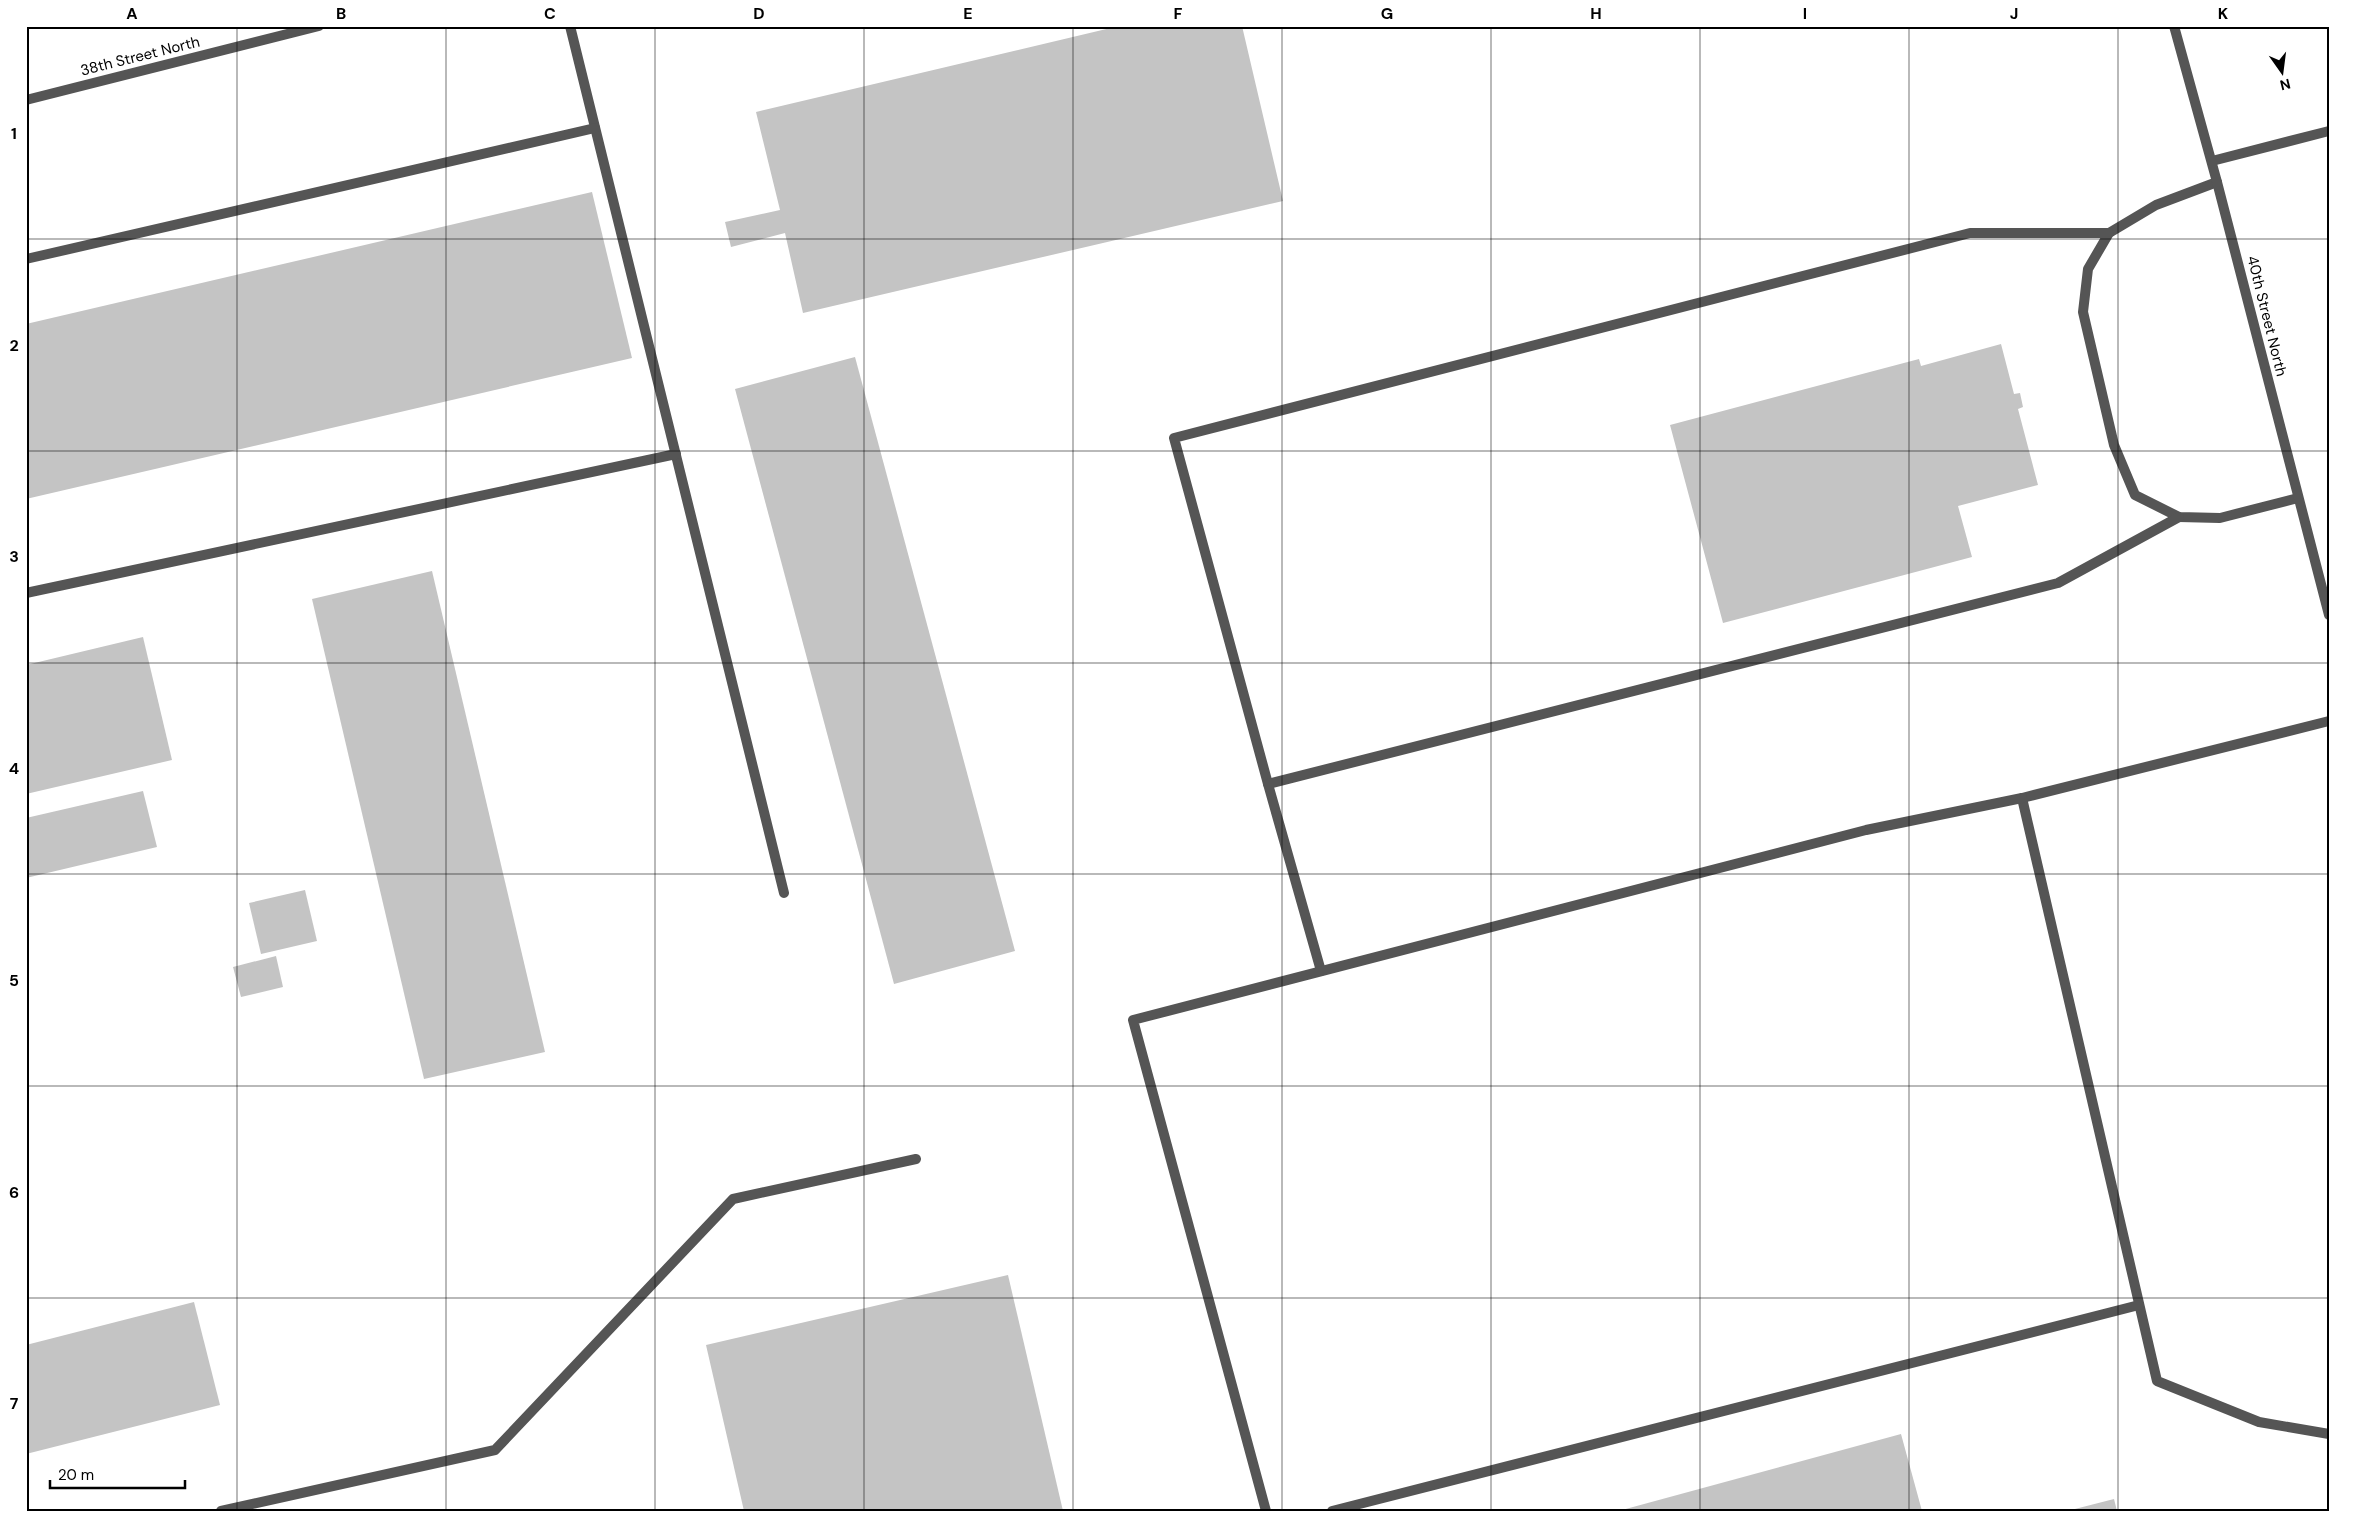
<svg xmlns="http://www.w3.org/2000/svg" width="2355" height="1537" font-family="'DM Sans',sans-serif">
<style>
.building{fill:#c4c4c4}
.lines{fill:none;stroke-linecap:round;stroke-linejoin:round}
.lane{stroke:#555;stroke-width:10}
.street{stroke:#555;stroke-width:10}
.grid{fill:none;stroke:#000;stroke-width:1;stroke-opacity:0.55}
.labels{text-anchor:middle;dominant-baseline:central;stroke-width:4;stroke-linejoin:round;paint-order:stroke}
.street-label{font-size:15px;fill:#000;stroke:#fff}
.neatline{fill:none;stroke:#000;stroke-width:2}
.grid-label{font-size:16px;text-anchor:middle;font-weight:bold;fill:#000}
</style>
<rect width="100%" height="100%" fill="#fff"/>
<g class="building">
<path d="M1119,26H1242L1283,201L803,313L785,233L731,247L725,222L780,210L756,112Z"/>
<path d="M592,192L632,358L26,499V324Z"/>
<path d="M2001,344L2014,394L2020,393L2023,407L2018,409L2038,485L1958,506L1972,557L1723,623L1670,425L1919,359L1921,366Z"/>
<path d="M855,357L1015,951L894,984L735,389Z"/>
<path d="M432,571L545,1052L424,1079L312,599Z"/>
<path d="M143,637L172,760L26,794V665Z"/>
<path d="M143,791L157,847L26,878V818Z"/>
<path d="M305,890L317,941L261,954L249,903Z"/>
<path d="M276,956L283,987L241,997L233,967Z"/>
<path d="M1008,1275L1063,1511H744L706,1345Z"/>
<path d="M194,1302L220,1405L26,1454V1345Z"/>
<path d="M1901,1434L1922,1511H1622V1510Z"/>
<path d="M2114,1499L2117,1511H2071V1510Z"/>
</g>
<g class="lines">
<g class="lane">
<path d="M570,26L784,893"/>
<path d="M2212,161L2329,131"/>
<path d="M2217,182L2156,205L2109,233L2088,269L2083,312L2114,445L2135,495L2179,517L2220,518L2298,498"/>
<path d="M26,259L595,128"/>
<path d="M26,593L676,454"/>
<path d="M2329,721L2022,798L2157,1381L2259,1422L2329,1434"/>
<path d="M1268,784L1174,438L1970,233H2109"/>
<path d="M1321,971L1268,784L2058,583L2179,517"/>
<path d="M221,1511L495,1450L733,1199L916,1159"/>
<path d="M1266,1511L1133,1020L1866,830L2022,798"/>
<path d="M1332,1511L2139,1305"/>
</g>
<g class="street">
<path d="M2174,26L2217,182L2329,615"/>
<path d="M26,100L319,26"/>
</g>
</g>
<path class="grid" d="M237,26V1511M446,26V1511M655,26V1511M864,26V1511M1073,26V1511M1282,26V1511M1491,26V1511M1700,26V1511M1909,26V1511M2118,26V1511M26,239H2329M26,451H2329M26,663H2329M26,874H2329M26,1086H2329M26,1298H2329"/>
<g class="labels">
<g class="street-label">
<text transform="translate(140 56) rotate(-14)">38th Street North</text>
<text transform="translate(2267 316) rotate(76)">40th Street North</text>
</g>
</g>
<rect width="2355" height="1537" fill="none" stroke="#ffffff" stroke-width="55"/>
<g transform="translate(2282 72) rotate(166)" stroke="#ffffff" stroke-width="4" paint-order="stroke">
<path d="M0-4L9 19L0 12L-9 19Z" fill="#000000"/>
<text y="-8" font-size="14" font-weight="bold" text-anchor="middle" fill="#000000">N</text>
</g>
<path d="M50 1480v8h135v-8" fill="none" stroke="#000000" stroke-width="2.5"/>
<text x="58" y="1480" font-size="15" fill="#000000" stroke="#ffffff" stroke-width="4" paint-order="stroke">20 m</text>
<rect x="28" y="28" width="2300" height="1482" class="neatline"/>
<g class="grid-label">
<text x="132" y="19">A</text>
<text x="341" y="19">B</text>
<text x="550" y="19">C</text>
<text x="759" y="19">D</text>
<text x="968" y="19">E</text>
<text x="1178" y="19">F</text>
<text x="1387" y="19">G</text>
<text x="1596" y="19">H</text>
<text x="1805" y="19">I</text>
<text x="2014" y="19">J</text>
<text x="2223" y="19">K</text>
<text x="14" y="139">1</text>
<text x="14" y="351">2</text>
<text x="14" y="562">3</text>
<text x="14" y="774">4</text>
<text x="14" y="986">5</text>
<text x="14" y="1198">6</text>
<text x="14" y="1409">7</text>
</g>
</svg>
